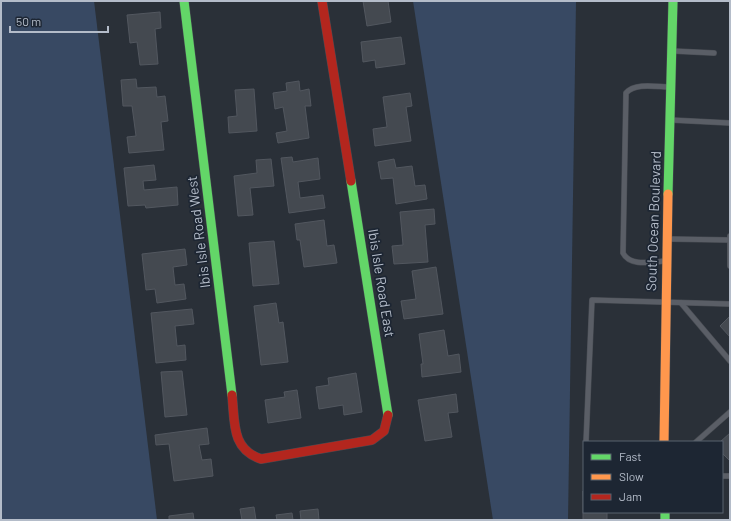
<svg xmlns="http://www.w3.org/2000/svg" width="731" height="521" font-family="Barlow,sans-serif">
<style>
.water{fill:#384963}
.building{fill:#444950;stroke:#52575f}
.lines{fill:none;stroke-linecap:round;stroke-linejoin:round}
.lane-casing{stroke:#484c53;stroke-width:6}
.fast-casing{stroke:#484c53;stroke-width:10}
.slow-casing{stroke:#484c53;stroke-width:10}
.jam-casing{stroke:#484c53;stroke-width:10}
.lane{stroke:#5a5e66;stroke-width:5}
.fast{stroke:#63d668;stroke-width:9}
.slow{stroke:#ff974d;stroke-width:9}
.jam{stroke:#b3261e;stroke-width:9}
.labels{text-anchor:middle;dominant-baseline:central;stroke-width:3.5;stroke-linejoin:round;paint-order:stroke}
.street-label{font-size:14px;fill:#b4bcc9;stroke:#1d2633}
</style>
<rect width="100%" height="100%" fill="#2a3038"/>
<g class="water">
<path d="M1,1H94L157,520H1Z"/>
<path d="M413,1H576L568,520H493Z"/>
</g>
<g class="building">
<path d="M363,1H388L391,22L367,26Z"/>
<path d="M160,12L161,28L155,29L158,64L140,65L137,42L130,43L127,15Z"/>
<path d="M401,37L405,64L376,68L375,60L363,62L361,42Z"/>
<path d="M136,79L137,88L156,87L157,97L165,96L168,121L161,122L164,150L129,153L127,137L136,136L132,106H123L121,80Z"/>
<path d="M299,81L300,91L309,89L311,106H305L309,138L278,143L276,133L287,131L283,107L275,109L273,93L287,91L286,83Z"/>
<path d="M254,89L257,131L229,133L228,117L237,116L235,90Z"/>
<path d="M410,93L412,106L406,107L411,141L375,146L373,129L387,127L383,97Z"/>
<path d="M292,157L293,162L318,158L320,179L298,182L300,198L323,195L325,208L289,213L281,158Z"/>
<path d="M271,159L274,186L250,188L253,215L238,216L234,176L257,173L256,160Z"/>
<path d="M394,159L396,168L412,166L415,186L425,185L427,199L396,204L393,178L381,179L378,162Z"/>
<path d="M154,165L156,180L143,181L144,190L177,187L178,205L146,208L145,205L128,206L124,168Z"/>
<path d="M434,209L435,224L425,225L428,262L394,264L392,246L403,245L400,212Z"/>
<path d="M324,220L327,246L334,245L337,263L304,267L300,240H297L295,224Z"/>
<path d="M274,241L279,284L253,286L249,243Z"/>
<path d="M185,249L187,265L173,267L175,285L184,284L186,299L157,303L155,289L146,290L142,254Z"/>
<path d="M436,267L443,314L404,319L401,301L416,299L412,271Z"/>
<path d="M276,303L279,323L283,322L288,362L261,365L254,306Z"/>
<path d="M192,309L194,324L175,326L177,346L185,345L186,360L156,363L151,313Z"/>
<path d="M730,316V337L720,326Z"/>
<path d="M444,330L448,356L459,354L461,372L422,377L421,364H423L419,334Z"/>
<path d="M182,371L187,415L165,417L161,372Z"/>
<path d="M356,373L362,412L344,415L343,405L319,409L316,387L329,385L328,378Z"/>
<path d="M297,390L301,418L268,423L265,400L285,397L284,392Z"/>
<path d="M456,394L458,412L448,413L452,437L425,441L418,400Z"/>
<path d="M207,428L209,444L199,445L202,460L211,459L213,476L174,481L169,444L156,445L155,435Z"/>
<path d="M730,433V461L722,453V442H720Z"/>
<path d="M583,491L584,512H607V520H583Z"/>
<path d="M254,507L256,520H242L240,509Z"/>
<path d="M318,509L319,520H301L300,511Z"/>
<path d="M193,513L194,520H169V516Z"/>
<path d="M292,513L293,520H277L276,515Z"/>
</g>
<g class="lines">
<g class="lane-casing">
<g id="lane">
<path d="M673,51L714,53"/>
<path d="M671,120L730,123"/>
<path d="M730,236V266"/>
<path d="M669,239L730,240"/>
<path d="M665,261C651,262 630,267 623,253L626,93C635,82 658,87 670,87"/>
<path d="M681,303L730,361"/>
<path d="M586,442L592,300L730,304"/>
<path d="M696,442L730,412"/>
<path d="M722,476H730"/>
</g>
</g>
<g class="fast-casing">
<g id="fast">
<path d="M184,1L232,395"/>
<path d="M351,181L388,415"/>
<path d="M668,194L673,1"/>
<path d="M665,512V520"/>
</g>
</g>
<g class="slow-casing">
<path id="slow" d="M664,442L668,194"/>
</g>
<g class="jam-casing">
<g id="jam">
<path d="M322,1L351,181"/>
<path d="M232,395C235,422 231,449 261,459L372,440L384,431L388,415"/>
</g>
</g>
<use href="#lane" class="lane"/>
<use href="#fast" class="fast"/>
<use href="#slow" class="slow"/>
<use href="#jam" class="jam"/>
</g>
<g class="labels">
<g class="street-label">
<text transform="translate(653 221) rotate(-88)">South Ocean Boulevard</text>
<text transform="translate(198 232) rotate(-97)">Ibis Isle Road West</text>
<text transform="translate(382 283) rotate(81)">Ibis Isle Road East</text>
</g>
</g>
<rect width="731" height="521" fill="none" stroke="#b4bcc9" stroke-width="4"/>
<rect x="583" y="441" width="140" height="72" fill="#1d2633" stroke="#59626f"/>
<rect x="591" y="454" width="20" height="6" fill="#63d668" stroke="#59626f"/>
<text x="619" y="461" font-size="12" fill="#b4bcc9">Fast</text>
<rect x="591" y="474" width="20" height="6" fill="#ff974d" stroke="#59626f"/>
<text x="619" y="481" font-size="12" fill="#b4bcc9">Slow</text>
<rect x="591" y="494" width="20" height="6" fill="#b3261e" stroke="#59626f"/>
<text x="619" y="501" font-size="12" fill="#b4bcc9">Jam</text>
<path d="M10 26v6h98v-6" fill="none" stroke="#b4bcc9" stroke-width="2"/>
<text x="16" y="26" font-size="12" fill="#b4bcc9" stroke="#1d2633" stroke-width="3" paint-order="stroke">50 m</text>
</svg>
